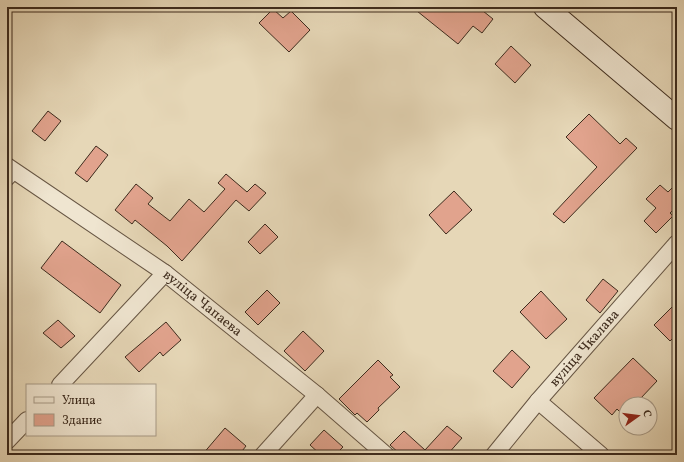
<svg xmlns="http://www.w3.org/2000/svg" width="684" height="462" font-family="Vollkorn,serif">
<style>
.building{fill:#e1a38d;stroke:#3d2b1d}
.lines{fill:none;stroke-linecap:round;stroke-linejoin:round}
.lane-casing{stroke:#675644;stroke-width:10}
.street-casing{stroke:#675644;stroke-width:18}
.secondary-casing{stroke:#3d2b1d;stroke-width:24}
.lane{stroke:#efe5d0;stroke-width:8}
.street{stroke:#efe5d0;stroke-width:16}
.secondary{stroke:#efe5d0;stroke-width:22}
.labels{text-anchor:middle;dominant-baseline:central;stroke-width:4;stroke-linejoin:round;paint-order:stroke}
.street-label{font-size:14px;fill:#3d2b1d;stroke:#efe5d0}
</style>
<rect width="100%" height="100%" fill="#e6d7b7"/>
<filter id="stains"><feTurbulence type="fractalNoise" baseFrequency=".005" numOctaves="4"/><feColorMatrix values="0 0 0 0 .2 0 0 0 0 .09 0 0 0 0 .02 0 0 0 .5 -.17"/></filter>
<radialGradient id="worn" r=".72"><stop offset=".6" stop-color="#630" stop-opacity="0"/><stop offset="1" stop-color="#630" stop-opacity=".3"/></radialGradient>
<g class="building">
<path d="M412,7H478L493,19L482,33L473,26L458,44Z"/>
<path d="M273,9L283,18L291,11L310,30L289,52L259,23Z"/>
<path d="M511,46L531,65L515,83L495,64Z"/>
<path d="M48,111L61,121L45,141L32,131Z"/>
<path d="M589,114L620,144L626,138L637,148L564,223L553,214L597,167L566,137Z"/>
<path d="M96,146L108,155L87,182L75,173Z"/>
<path d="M226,174L247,192L255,184L266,193L249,211L236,200L182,261L167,246L135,220L132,224L115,210L136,184L153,198L148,204L170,221L189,199L204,212L225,189L218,183Z"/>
<path d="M677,183V206L670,213L673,216L656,233L644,221L656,208L646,199L660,185L668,192Z"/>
<path d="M454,191L472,210L446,234L429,215Z"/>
<path d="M265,224L278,237L260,254L248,242Z"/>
<path d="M62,241L121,285L100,313L41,268Z"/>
<path d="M603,279L618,291L600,313L586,300Z"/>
<path d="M267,290L280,303L258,325L245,312Z"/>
<path d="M541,291L567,319L546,339L520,312Z"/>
<path d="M677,302V334L670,341L654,325Z"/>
<path d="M58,320L75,336L61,348L43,333Z"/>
<path d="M166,322L181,340L163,356L160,352L139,372L125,357Z"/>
<path d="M303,331L324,351L305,371L284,351Z"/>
<path d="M512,350L530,367L512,388L493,371Z"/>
<path d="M633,358L657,381L640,399L645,404H626V418L617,409L612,415L594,398Z"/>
<path d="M378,360L393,375L390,377L400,387L378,408L379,410L367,422L357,413L355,415L339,399Z"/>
<path d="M447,426L462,438L447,455H401L390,445L404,431L425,450Z"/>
<path d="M225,428L246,446L239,455H202Z"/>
<path d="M324,430L343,447L335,455H321L310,445Z"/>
</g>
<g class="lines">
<g class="lane-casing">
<path id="lane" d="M7,183L17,173"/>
</g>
<g class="street-casing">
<g id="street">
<path id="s1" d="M7,166L165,273L317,395L386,455"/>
<path d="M60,385L165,273"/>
<path d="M538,401L601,455"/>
<path d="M7,441L27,420"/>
<path d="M263,455L317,395"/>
<path id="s2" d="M494,455L538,401L677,243"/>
</g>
</g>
<g class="secondary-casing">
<path id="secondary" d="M545,7L677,119"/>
</g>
<use href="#lane" class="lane"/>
<use href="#street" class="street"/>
<use href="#secondary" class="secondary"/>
</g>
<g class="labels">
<g class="street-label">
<text stroke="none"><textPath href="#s1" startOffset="239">вуліца Чапаева</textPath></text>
<text stroke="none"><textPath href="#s2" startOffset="140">вуліца Чкалава</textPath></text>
</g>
</g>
<rect width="684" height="462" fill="none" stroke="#e6d7b7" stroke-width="24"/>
<rect x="8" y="8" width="668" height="446" fill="none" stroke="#3d2b1d" stroke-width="2"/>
<rect x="12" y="12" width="660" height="438" fill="none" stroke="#3d2b1d"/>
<rect x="26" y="384" width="130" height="52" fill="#efe5d0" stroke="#a89b88"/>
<rect x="34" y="397" width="20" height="6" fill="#efe5d0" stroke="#a89b88"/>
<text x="62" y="404" font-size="12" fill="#3d2b1d">Улица</text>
<rect x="34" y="414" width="20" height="12" fill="#e1a38d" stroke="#a89b88"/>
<text x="62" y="424" font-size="12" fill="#3d2b1d">Здание</text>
<g transform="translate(638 416) rotate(76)"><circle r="19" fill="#efe5d0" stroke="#a89b88"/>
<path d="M0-3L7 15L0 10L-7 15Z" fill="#8f2418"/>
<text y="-6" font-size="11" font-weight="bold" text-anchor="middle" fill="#3d2b1d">С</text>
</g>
<rect width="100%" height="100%" filter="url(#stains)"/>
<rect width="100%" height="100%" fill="url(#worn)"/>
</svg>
